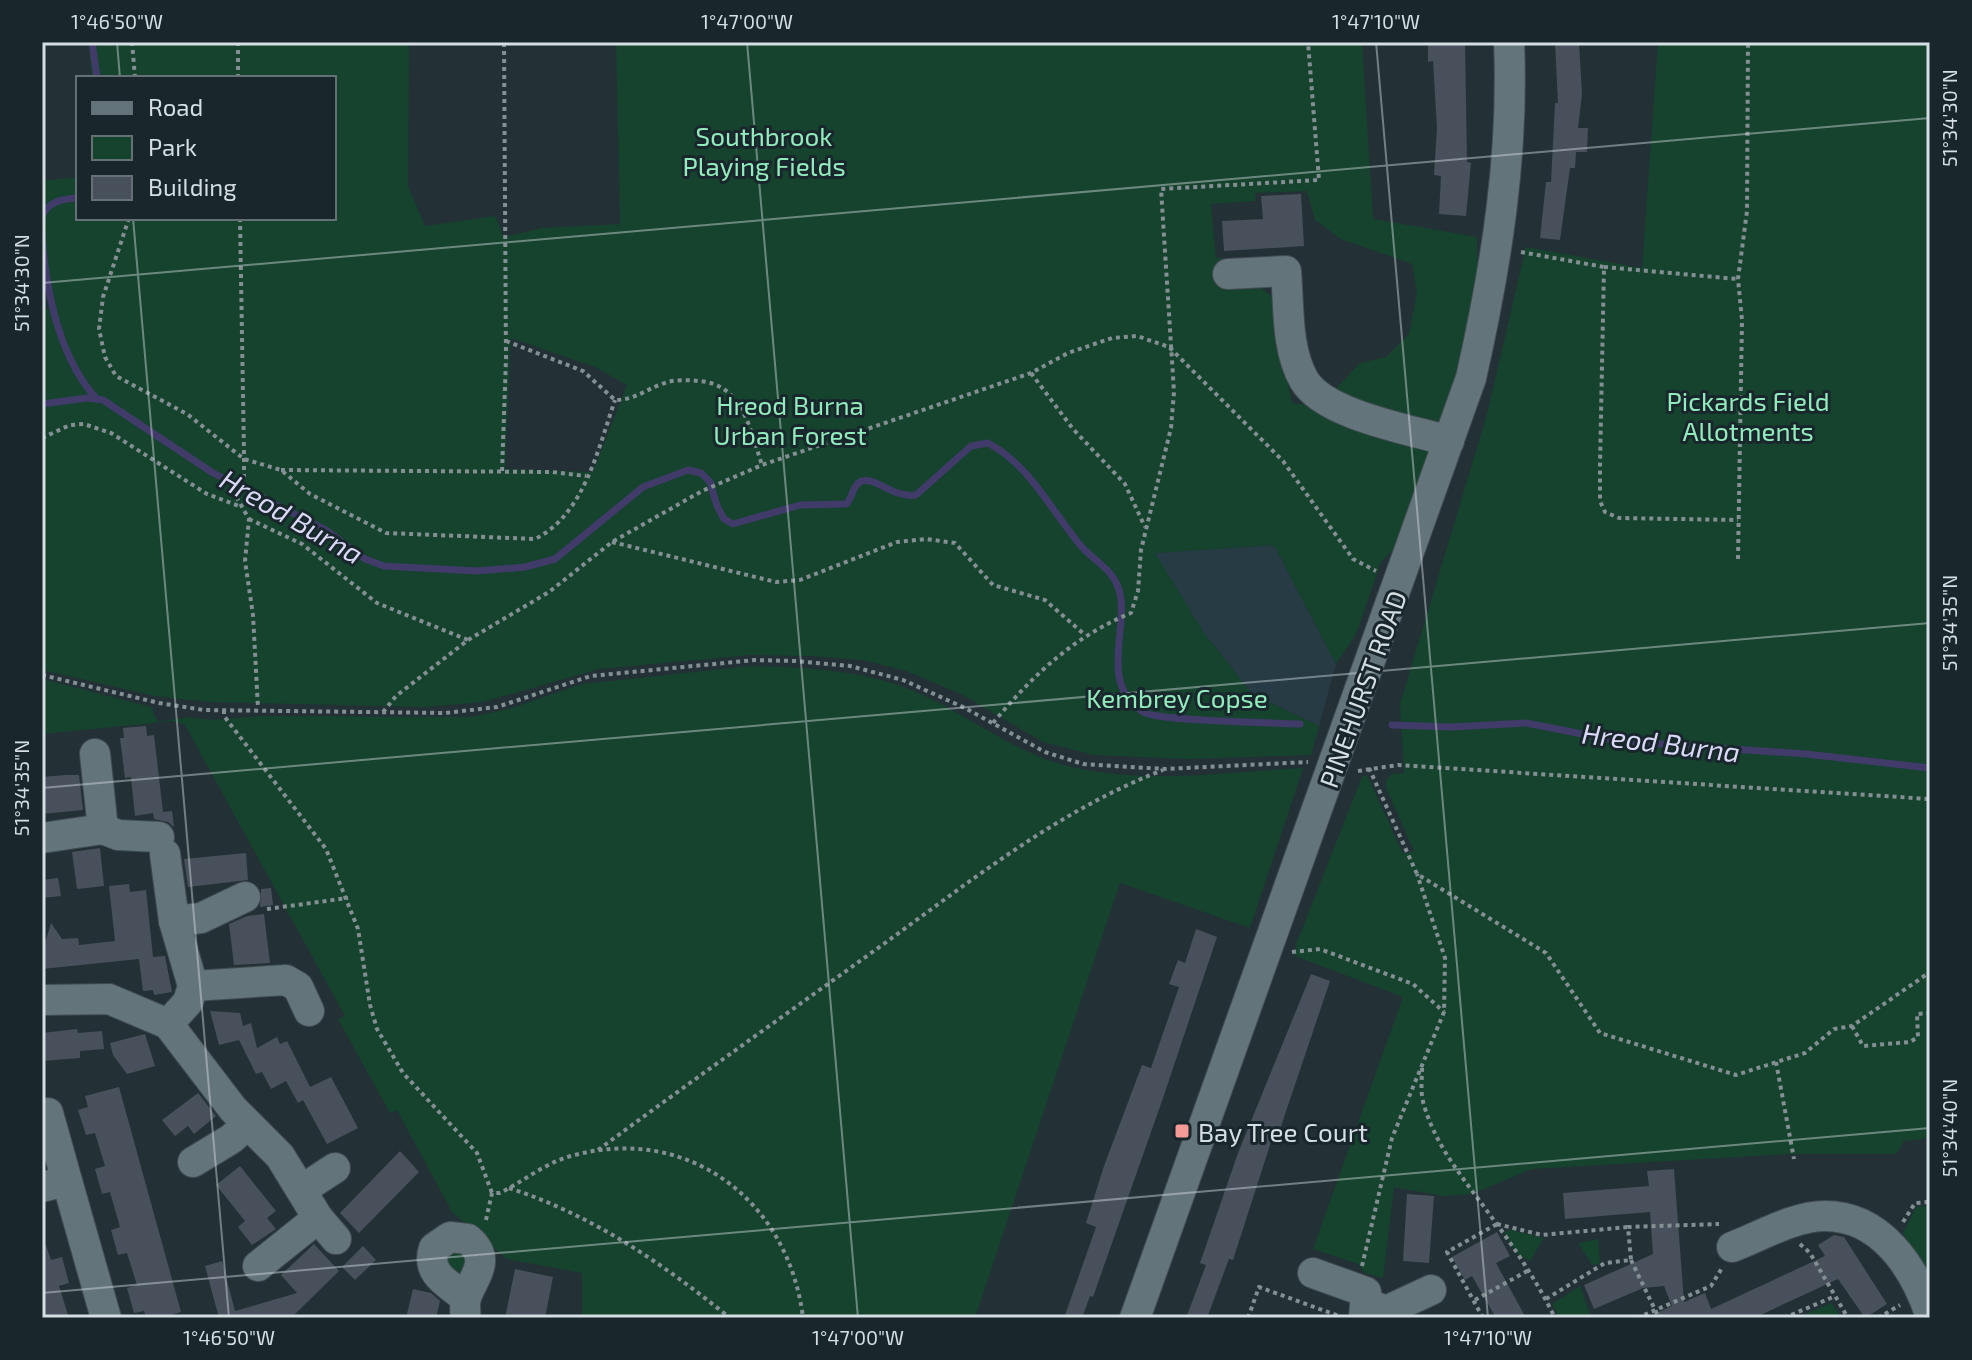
<svg xmlns="http://www.w3.org/2000/svg" width="1972" height="1360" font-family="'Exo 2',sans-serif">
<style>
.built{fill:#263b44}
.green{fill:#15432e;fill-rule:evenodd}
.lines{fill:none;stroke-linecap:round;stroke-linejoin:round}
.stream{stroke:#403b69;stroke-width:7}
.building{fill:#47505b}
.minor-casing{stroke:#404c51;stroke-width:32}
.path{stroke:#848f93;stroke-width:4;stroke-dasharray:4 4;stroke-linecap:butt}
.minor{stroke:#64747b;stroke-width:30}
.ticks{fill:none;stroke:#d5dee2;stroke-width:2;stroke-opacity:0.45}
.poi-dot{fill:#f59b97;stroke:#19272c;stroke-width:3}
.labels{text-anchor:middle;dominant-baseline:central;stroke-width:6;stroke-linejoin:round;paint-order:stroke}
.park-label{font-size:26px;fill:#92ebbc;stroke:#19272c}
.street-label{font-size:26px;fill:#d5dee2;stroke:#19272c}
.poi-label{font-size:26px;fill:#d5dee2;stroke:#19272c;text-anchor:start}
.water-label{font-size:28px;font-style:italic;fill:#dad9f8;stroke:#19272c}
.neatline{fill:none;stroke:#d5dee2;stroke-width:3}
.ticks-label{font-size:20px;text-anchor:middle;fill:#d5dee2}
</style>
<rect width="100%" height="100%" fill="#233136"/>
<path class="built" d="M1274,545L1336,664L1319,726L1252,694L1204,633L1154,553Z"/>
<g class="green">
<path d="M88,42H409L408,186L425,226L495,216L504,237L542,228L620,224L616,42H1362L1373,219L1477,237L1478,304L1410,531L1381,562L1356,634L1336,664L1274,545L1155,553L1204,633L1252,694L1319,726L1311,755L1187,759L1094,755L1043,742L961,694L906,671L863,660L812,656L750,655L599,669L483,702L425,707L209,702L155,696L42,670V311L48,309L42,181L78,177V218H334V78H92ZM1307,191L1315,220L1341,239L1412,264L1417,293L1409,334L1386,357L1360,363L1320,406L1292,403L1271,296L1261,288L1226,290L1223,258H1216L1211,204L1255,201L1256,193ZM511,338L595,367L627,385L593,472L505,469Z"/>
<path d="M1658,42H1930V1138L1904,1141L1896,1154H1788L1532,1169L1472,1194L1443,1196L1394,1187L1383,1278L1365,1273L1358,1264L1313,1249L1403,997L1295,956L1297,942L1362,777L1367,775L1403,854L1414,851L1386,788V780L1392,774L1404,773L1400,704L1487,414L1526,247L1642,268Z"/>
<path d="M751,666C812,668 873,670 929,698C970,718 1011,748 1054,762C1133,787 1222,772 1303,768L1250,928L1120,883L975,1318H582V1273L507,1259L452,1212L397,1110L390,1113L338,1019L345,1016L185,725L174,721L42,734V679L151,707L158,722L189,717L211,720L263,716L472,717L515,707L582,684Z"/>
<path d="M1930,1206V1278L1903,1233L1916,1207Z"/>
<path d="M1511,1230L1544,1238L1530,1261L1517,1254L1504,1232Z"/>
<path d="M1598,1239L1600,1264L1592,1265L1578,1243Z"/>
<path d="M464,1246L468,1272L454,1277L441,1256Z"/>
<path d="M1580,1286L1591,1318H1560L1552,1304Z"/>
<path d="M1831,1303L1842,1318H1797Z"/>
</g>
<g class="lines">
<g class="stream">
<path d="M92,42L97,78"/>
<path d="M42,216C49,201 62,199 78,198"/>
<path d="M42,235C46,290 58,356 96,398"/>
<path d="M42,404L87,398L103,400L213,473L326,530L365,559L384,566L477,571L525,567L555,559L643,487L688,470L701,473L710,482L717,506L724,519L733,524L800,505L846,504C853,498 852,486 860,482C872,474 894,499 916,495L971,446L988,443C1030,465 1052,512 1081,546C1094,561 1111,568 1118,587C1132,624 1096,682 1143,712C1157,721 1276,723 1300,724"/>
<path d="M1392,725L1451,727L1526,723L1618,741L1806,754L1930,768"/>
</g>
</g>
<g class="building">
<path d="M1428,42H1465L1467,162L1471,163L1466,216L1439,214L1441,176L1434,175L1437,128L1433,61L1428,62Z"/>
<path d="M1555,42H1579L1582,94L1578,128H1588L1587,152H1576L1575,168H1570L1560,240L1540,238L1546,182H1551L1555,103H1558Z"/>
<path d="M1301,194L1304,246L1224,251L1222,221L1263,219L1261,196Z"/>
<path d="M146,726L147,736L154,735L163,812L172,811L174,827L168,822L154,819L153,813L135,816L131,777L125,778L120,738H124L123,728Z"/>
<path d="M65,775H79L83,810L42,814V777Z"/>
<path d="M100,848L104,886L77,889L72,852Z"/>
<path d="M246,853L248,880L188,887L184,859Z"/>
<path d="M58,878L61,896L42,898V880Z"/>
<path d="M129,884L130,892L146,890L153,957L165,956L172,992L154,995L153,990L143,991L139,959L42,969V941L46,940L51,923L62,939L78,938L79,945L115,941L109,886Z"/>
<path d="M271,888L273,905L260,907L261,889Z"/>
<path d="M264,914L270,963L234,965L229,924L247,916Z"/>
<path d="M1196,929L1217,937L1163,1098L1093,1297L1090,1296L1082,1318H1064L1096,1227L1086,1223L1104,1166L1142,1065L1151,1068L1179,987L1169,984L1178,960L1185,963Z"/>
<path d="M1311,974L1330,981L1275,1144L1271,1142L1233,1260L1229,1259L1207,1318H1186L1206,1265L1200,1263L1238,1153Z"/>
<path d="M210,1011L240,1013L243,1026L251,1023L257,1048L277,1037L280,1044L287,1041L310,1087L331,1077L358,1128L327,1144L303,1100L298,1103L286,1081L271,1089L262,1072L256,1074L239,1040L219,1045Z"/>
<path d="M77,1029L78,1033L102,1031L104,1049L80,1051V1058L42,1061V1033Z"/>
<path d="M145,1034L155,1066L127,1074L113,1055L110,1043Z"/>
<path d="M119,1087L181,1312L160,1318H146L144,1311L134,1313L127,1288L137,1285L127,1253L118,1255L111,1230L120,1227L110,1192L102,1194L95,1169L105,1166L95,1133L86,1135L78,1110L88,1107L85,1096Z"/>
<path d="M198,1093L216,1116L194,1134L188,1126L175,1136L162,1120Z"/>
<path d="M400,1151L419,1172L359,1233L340,1213Z"/>
<path d="M240,1166L276,1211L267,1218L276,1229L252,1245L238,1227L245,1221L216,1185Z"/>
<path d="M1674,1169L1684,1302L1705,1293L1711,1309L1825,1256L1818,1245L1834,1235L1844,1237L1887,1304L1865,1318L1838,1279L1754,1318H1646L1672,1306L1664,1286L1643,1288L1594,1309L1584,1285L1653,1254L1650,1212L1565,1219L1563,1193L1649,1186L1647,1171Z"/>
<path d="M1407,1194L1434,1196L1429,1263L1403,1261Z"/>
<path d="M1497,1232L1510,1256L1496,1263L1526,1318H1496L1472,1276L1465,1280L1452,1257Z"/>
<path d="M314,1244L339,1271L291,1318H219L205,1266L222,1261L235,1311L297,1293L281,1275Z"/>
<path d="M42,1245H46L51,1260L62,1257L69,1283L59,1286L69,1318H42Z"/>
<path d="M363,1246L376,1260L355,1280L342,1267Z"/>
<path d="M515,1269L553,1277L545,1318H505Z"/>
<path d="M413,1289L431,1293L440,1301L436,1318H406Z"/>
</g>
<g class="lines">
<g class="minor-casing">
<g id="minor">
<path d="M1228,274L1286,271C1289,305 1286,349 1304,380C1324,415 1412,430 1449,441"/>
<path d="M95,754L103,829L118,835L159,837"/>
<path d="M42,838L103,829"/>
<path d="M165,854L174,921L193,986L188,1002L168,1024"/>
<path d="M174,921L201,918L245,897"/>
<path d="M193,986L286,980L298,987L309,1011"/>
<path d="M42,1000L109,999L168,1024L233,1109L280,1156L318,1218L336,1239"/>
<path d="M48,1113L67,1181"/>
<path d="M193,1162L231,1139L247,1125"/>
<path d="M42,1187L67,1181L106,1318"/>
<path d="M303,1189L335,1168"/>
<path d="M1732,1247C1761,1236 1794,1216 1825,1216C1881,1216 1914,1267 1930,1314"/>
<path d="M258,1266L318,1218"/>
<path d="M1313,1273L1366,1292L1364,1318"/>
<path d="M1366,1303L1386,1311L1431,1290"/>
<path d="M465,1318C466,1312 464,1304 466,1298C471,1279 494,1261 468,1239L450,1237L434,1248C425,1274 449,1284 466,1298"/>
<path d="M1135,1318L1471,378C1496,267 1514,156 1509,42"/>
</g>
</g>
<g class="path">
<path d="M132,42L135,78"/>
<path d="M238,78V42"/>
<path d="M129,218L103,297L99,329L105,357L116,376L187,414L244,459L281,470L310,494L386,533L535,539C584,515 598,449 615,400"/>
<path d="M240,218L244,454V476L237,498L249,519L245,561L253,615L258,708"/>
<path d="M1521,252L1604,267L1600,465V501L1605,512L1619,518L1738,520"/>
<path d="M1604,267L1737,279"/>
<path d="M506,341L583,371L615,400C634,400 645,390 662,384C673,379 687,380 699,381C743,384 750,430 762,465"/>
<path d="M1031,373L1073,429L1125,484L1145,527"/>
<path d="M42,438L70,425L84,424L111,433L207,494L239,506"/>
<path d="M281,470L552,472L586,476"/>
<path d="M502,471L506,358L504,42"/>
<path d="M249,519L302,544L377,603L468,640"/>
<path d="M612,542L776,582L800,580L897,542L926,539L955,543L993,585L1045,600L1085,635"/>
<path d="M1738,559L1742,320L1738,279L1747,211L1748,42"/>
<path d="M42,675L159,703L204,710L445,713L497,707L591,676L755,660L795,661L850,666L903,680L965,708L1045,752L1083,764L1165,769L1308,762"/>
<path d="M224,710V716L326,849L358,929L370,1005L377,1029L403,1073L477,1153L492,1193"/>
<path d="M383,712L396,696L468,640L549,592L612,542L702,491L762,465L1031,373L1068,353L1112,338L1137,336L1169,347L1283,461L1353,559L1376,571"/>
<path d="M993,723C1033,675 1073,637 1131,613L1138,591L1141,550L1171,428L1174,392L1161,189L1319,180L1308,42"/>
<path d="M1369,768L1417,874L1546,953L1600,1033L1736,1075L1805,1053L1834,1029L1852,1026L1930,972"/>
<path d="M1358,771L1398,765L1930,799"/>
<path d="M267,909L348,898"/>
<path d="M1292,952L1320,949L1413,984L1444,1012"/>
<path d="M1852,1026L1863,1046L1910,1042L1918,1037L1917,1014L1930,1013"/>
<path d="M1776,1062L1794,1159"/>
<path d="M1422,1068C1422,1080 1420,1093 1424,1105C1436,1147 1464,1179 1490,1215C1514,1247 1537,1281 1555,1318"/>
<path d="M598,1150C693,1080 789,1012 885,943C972,880 1061,809 1163,770"/>
<path d="M509,1188C592,1215 662,1263 730,1318"/>
<path d="M486,1220L492,1193H500C524,1181 545,1163 571,1156C688,1123 789,1201 803,1318"/>
<path d="M1903,1222L1915,1203L1930,1202"/>
<path d="M1497,1224L1542,1235L1628,1227"/>
<path d="M1800,1244L1810,1253L1848,1318"/>
<path d="M1631,1260L1659,1318"/>
<path d="M1362,1266L1392,1138L1444,1012L1445,958L1417,874"/>
<path d="M1546,1299L1605,1263L1631,1260L1628,1227L1719,1224"/>
<path d="M1475,1300L1529,1270"/>
<path d="M1248,1318L1259,1287L1339,1316"/>
<path d="M1483,1318L1447,1252L1497,1224"/>
<path d="M1637,1318L1711,1286L1722,1268"/>
<path d="M1784,1318L1833,1297"/>
<path d="M1878,1318L1900,1305"/>
</g>
<use href="#minor" class="minor"/>
</g>
<path class="ticks" d="M117,42L120,78M747,42L858,1318M1376,42L1488,1318M133,218L229,1318M42,283L1930,118M42,788L1930,623M42,1293L1930,1128"/>
<rect class="poi-dot" x="1174" y="1123" width="16" height="16" rx="4"/>
<g class="labels">
<g class="park-label">
<text x="764" y="135">Southbrook<tspan x="764" dy="30">Playing Fields</tspan></text>
<text x="1748" y="400">Pickards Field<tspan x="1748" dy="30">Allotments</tspan></text>
<text x="790" y="404">Hreod Burna<tspan x="790" dy="30">Urban Forest</tspan></text>
<text x="1177" y="697">Kembrey Copse</text>
</g>
<g class="street-label">
<text transform="translate(1362 689) rotate(-70)">PINEHURST ROAD</text>
</g>
<g class="poi-label">
<text x="1198" y="1131">Bay Tree Court</text>
</g>
<g class="water-label">
<text transform="translate(292 516) rotate(30)">Hreod Burna</text>
<text transform="translate(1661 742) rotate(7)">Hreod Burna</text>
</g>
</g>
<rect width="1972" height="1360" fill="none" stroke="#19272c" stroke-width="88"/>
<rect x="76" y="76" width="260" height="144" fill="#19272c" stroke="#647075" stroke-width="2"/>
<rect x="92" y="102" width="40" height="12" fill="#64747b" stroke="#647075" stroke-width="2"/>
<text x="148" y="116" font-size="24" fill="#d5dee2">Road</text>
<rect x="92" y="136" width="40" height="24" fill="#15432e" stroke="#647075" stroke-width="2"/>
<text x="148" y="156" font-size="24" fill="#d5dee2">Park</text>
<rect x="92" y="176" width="40" height="24" fill="#47505b" stroke="#647075" stroke-width="2"/>
<text x="148" y="196" font-size="24" fill="#d5dee2">Building</text>
<rect x="44" y="44" width="1884" height="1272" class="neatline"/>
<g class="ticks-label">
<text x="117" y="29">1°46'50"W</text>
<text x="747" y="29">1°47'00"W</text>
<text x="1376" y="29">1°47'10"W</text>
<text transform="translate(1950 118) rotate(-90)" y="7">51°34'30"N</text>
<text transform="translate(22 283) rotate(-90)" y="7">51°34'30"N</text>
<text transform="translate(1950 623) rotate(-90)" y="7">51°34'35"N</text>
<text transform="translate(22 788) rotate(-90)" y="7">51°34'35"N</text>
<text transform="translate(1950 1128) rotate(-90)" y="7">51°34'40"N</text>
<text x="229" y="1345">1°46'50"W</text>
<text x="858" y="1345">1°47'00"W</text>
<text x="1488" y="1345">1°47'10"W</text>
</g>
</svg>
